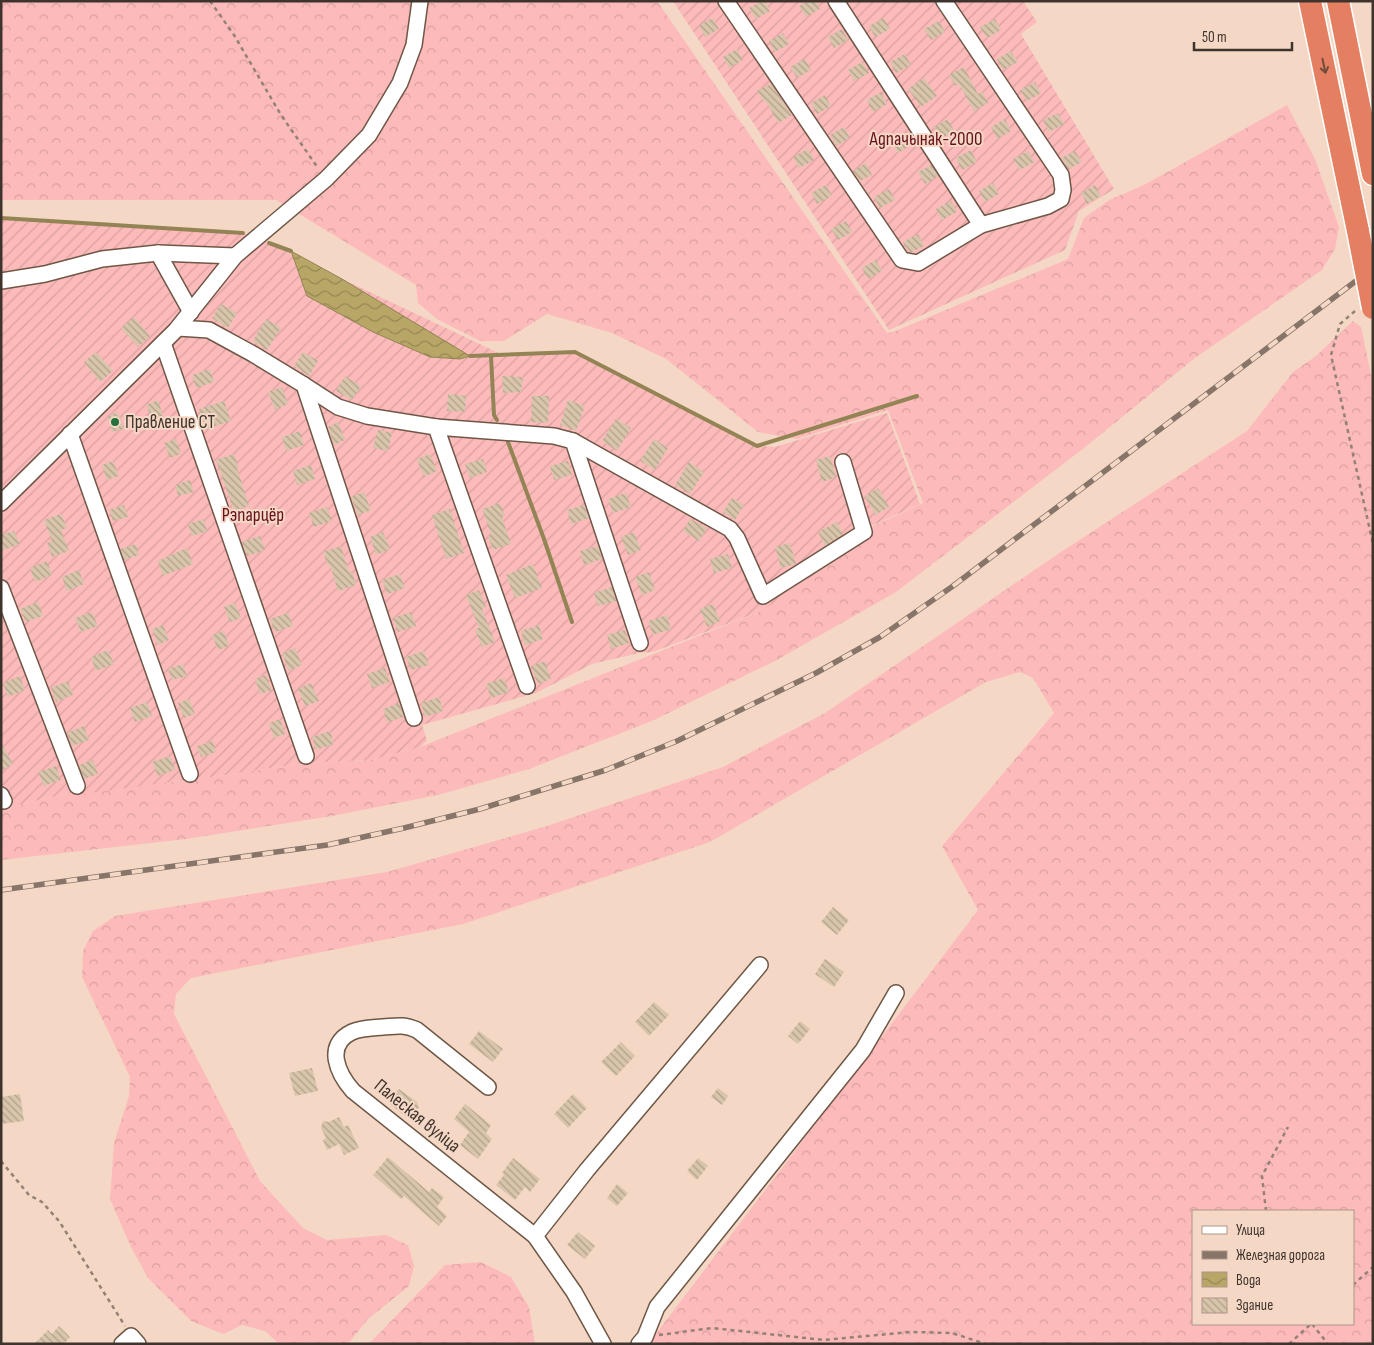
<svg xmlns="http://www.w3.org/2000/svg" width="1374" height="1345" font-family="'Sofia Sans Condensed',sans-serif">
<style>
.forest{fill:url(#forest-crowns);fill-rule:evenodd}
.garden{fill:url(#garden-furrows)}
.water{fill:url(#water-waves);stroke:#938455}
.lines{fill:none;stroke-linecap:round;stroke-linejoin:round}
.stream{stroke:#938455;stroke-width:4}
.building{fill:url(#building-back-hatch)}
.minor-casing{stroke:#6f5746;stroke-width:18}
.highway-casing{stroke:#fff;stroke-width:25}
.path{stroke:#948175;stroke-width:2.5;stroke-dasharray:4 4;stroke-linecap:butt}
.minor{stroke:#fff;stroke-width:15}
.highway{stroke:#e48061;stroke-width:22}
.rail-casing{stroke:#877569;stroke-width:5.5}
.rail{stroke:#f4d8c5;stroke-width:4;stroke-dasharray:11;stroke-linecap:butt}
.highway-bridge-casing{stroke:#fff;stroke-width:25;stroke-linecap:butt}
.highway-bridge{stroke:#e48061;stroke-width:22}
.oneway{stroke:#714b3d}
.poi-dot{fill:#25703e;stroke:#f4d8c5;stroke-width:2}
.labels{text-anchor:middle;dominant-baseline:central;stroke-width:4;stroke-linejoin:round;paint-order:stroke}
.park-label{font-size:19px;fill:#65121d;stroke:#f4d8c5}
.poi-label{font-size:19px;fill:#3f342d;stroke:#f4d8c5;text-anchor:start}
.street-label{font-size:19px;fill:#3f342d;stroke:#f4d8c5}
</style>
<defs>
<pattern id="forest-crowns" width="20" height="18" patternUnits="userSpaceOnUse" patternTransform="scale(1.25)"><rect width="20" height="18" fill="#fdbaba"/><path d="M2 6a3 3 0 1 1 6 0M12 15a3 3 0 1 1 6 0" fill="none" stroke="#daa0a0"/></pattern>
<pattern id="garden-furrows" width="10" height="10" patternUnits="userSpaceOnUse" patternTransform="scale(1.25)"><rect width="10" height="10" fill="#fdbaba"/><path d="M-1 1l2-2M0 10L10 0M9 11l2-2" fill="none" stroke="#daa0a0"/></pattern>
<pattern id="water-waves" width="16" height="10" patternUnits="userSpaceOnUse" patternTransform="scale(1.25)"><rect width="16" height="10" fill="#b7a666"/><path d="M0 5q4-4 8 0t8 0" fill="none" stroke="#968854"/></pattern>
<pattern id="building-back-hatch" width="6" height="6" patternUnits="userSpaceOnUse" patternTransform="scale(1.25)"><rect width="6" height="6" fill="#d8c5ab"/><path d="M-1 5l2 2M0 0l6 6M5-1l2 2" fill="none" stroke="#b1a18c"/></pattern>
</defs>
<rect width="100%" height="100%" fill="#f4d8c5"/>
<g class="forest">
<path d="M1,1H657L887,333L893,332L1068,259L1084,218L1109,200L1144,185L1287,105L1315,159L1339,227L1335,249L1322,270L1195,358L1084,448L896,592L775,661L652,721L529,769L438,795L332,816L186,839L1,860V812L6,811L14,806L73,792L198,779L303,763L371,760L420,747L761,611L871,527L923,503L888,410L797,439L758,432L666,359L612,333L547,314L504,341H480L437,319L418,303L416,285L276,200H1Z"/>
<path d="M1353,321L1361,327L1373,384V1344H647L652,1339L978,910L942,846L1054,713L1033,678L1020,672L986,682L710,842L463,924L191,978L176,994L174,1014L260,1181L303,1228L327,1240L386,1235L408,1245L414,1266L409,1286L368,1319L348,1344H279L265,1331L242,1325L223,1334L191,1321L148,1278L131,1247L110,1199L114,1143L129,1096L130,1077L82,977L83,951L93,931L115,916L387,872L547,826L723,767L825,713L1061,552L1247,431L1293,372L1316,356ZM1193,1211H1353V1324H1193Z"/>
<path d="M481,1262L511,1277L529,1307L535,1344H369L445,1265Z"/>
</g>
<g class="garden">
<path d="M673,1H1023L1037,22L1021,34L1114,189L1079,211L1065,250L889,330Z"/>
<path d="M1,218L243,233L291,251L342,279L503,355L575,352L757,446L775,447L887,413L920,504L871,526L874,534L761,611L653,652L639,653L592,664L536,693L422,725L427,741L420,747L371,760L303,763L198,779L185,780L83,794L73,792L14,806L5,811L1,812Z"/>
</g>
<path class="water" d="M291,251L342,279L470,356L460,359L430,357L373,332L307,296Z"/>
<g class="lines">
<g class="stream">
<path d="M1,218L243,233"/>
<path d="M269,243L291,251"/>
<path d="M470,356L575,352L757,446L917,396"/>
<path d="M491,356L494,415L497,420"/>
<path d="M508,442L544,539L572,622"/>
</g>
</g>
<g class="building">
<path d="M762,1H765L770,11L756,19L749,8Z"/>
<path d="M807,1H816L820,9L806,17L799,6Z"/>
<path d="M713,18L719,29L705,37L699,25Z"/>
<path d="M884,18L890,29L875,37L869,26Z"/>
<path d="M995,19L1001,30L987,38L980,27Z"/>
<path d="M939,21L945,32L931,40L924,29Z"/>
<path d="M842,29L848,40L834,48L828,37Z"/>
<path d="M783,33L789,44L775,52L769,41Z"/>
<path d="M737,49L743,60L729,68L723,57Z"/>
<path d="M1011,51L1018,62L1003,70L997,59Z"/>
<path d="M905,54L911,65L896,73L890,62Z"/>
<path d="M805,59L811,70L797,78L790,67Z"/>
<path d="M862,62L869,73L854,81L848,70Z"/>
<path d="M964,67L978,94L982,91L988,103L974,111L959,84L955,86L949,75Z"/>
<path d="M924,78L937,96L921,107L908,89Z"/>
<path d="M1035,82L1041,93L1027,101L1020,90Z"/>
<path d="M771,84L792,115L778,123L766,101L764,102L757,91Z"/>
<path d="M881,92L887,104L873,112L867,100Z"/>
<path d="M825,95L831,106L817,114L811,103Z"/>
<path d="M1058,113L1064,124L1049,132L1043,120Z"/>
<path d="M948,119L954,131L940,139L934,127Z"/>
<path d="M1005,119L1011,131L997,139L991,127Z"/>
<path d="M844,127L850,138L836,146L830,135Z"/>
<path d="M906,134L912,145L898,153L891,142Z"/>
<path d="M808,149L814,160L799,168L793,157Z"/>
<path d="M971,150L977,162L962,170L956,158Z"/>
<path d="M1028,151L1034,162L1020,170L1013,159Z"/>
<path d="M1075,151L1082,162L1068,169L1061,158Z"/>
<path d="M866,163L872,175L860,181L853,171Z"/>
<path d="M931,165L938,176L925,184L918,172Z"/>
<path d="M993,183L999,194L985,202L979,191Z"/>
<path d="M826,185L832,196L817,204L811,193Z"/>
<path d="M1095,185L1101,196L1087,204L1081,193Z"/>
<path d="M889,189L895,200L880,208L874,197Z"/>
<path d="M951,201L957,212L942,220L936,209Z"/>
<path d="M846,221L852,232L838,240L831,229Z"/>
<path d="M918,234L924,246L912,252H909L903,242Z"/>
<path d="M876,260L882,271L868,279L862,268Z"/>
<path d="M221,304L237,313L228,328L212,318Z"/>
<path d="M134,317L150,336L138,347L121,328Z"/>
<path d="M266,319L281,328L267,350L253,341Z"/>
<path d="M96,352L113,371L100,382L84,362Z"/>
<path d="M303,352L318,361L309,376L294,366Z"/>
<path d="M210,369L214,382L196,388L192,375Z"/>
<path d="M345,376L361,386L352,400L336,391Z"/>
<path d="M502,376L523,377L521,392L503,393Z"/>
<path d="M282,387L288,404L275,410L268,392Z"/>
<path d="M448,394L466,396L465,412L447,411Z"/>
<path d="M532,396H549L548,423L531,422Z"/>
<path d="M158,400L163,416L152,420L146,405Z"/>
<path d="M568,400L585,406L576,431L560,425Z"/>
<path d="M224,401L231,421L206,429L199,409Z"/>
<path d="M118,412L124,429L112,432L107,416Z"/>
<path d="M616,419L631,428L617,451L602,441Z"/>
<path d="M338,422L345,440L334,445L328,427Z"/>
<path d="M378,430L392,433L388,451L373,448Z"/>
<path d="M300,431L304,445L286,451L282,437Z"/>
<path d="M176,439L181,454L170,458L164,443Z"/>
<path d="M654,439L668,448L655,470L640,461Z"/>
<path d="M234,454L239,468H237L249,506L234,511L216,460Z"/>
<path d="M430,454L437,471L424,477L417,459Z"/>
<path d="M830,456L836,477L822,482L816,460Z"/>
<path d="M483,459L487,472L470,478L465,464Z"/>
<path d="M113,461L119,476L107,480L102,465Z"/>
<path d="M568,461L572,475L554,480L550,466Z"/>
<path d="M689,462L704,472L690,494L675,485Z"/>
<path d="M311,465L315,479L297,485L293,471Z"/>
<path d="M190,480L194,492L178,496L175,485Z"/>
<path d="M878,488L889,507L875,515L865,496Z"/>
<path d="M364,492L371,510L358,515L351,497Z"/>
<path d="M626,493L631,507L613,513L608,499Z"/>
<path d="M732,498L744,505L735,520L723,512Z"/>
<path d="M500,503L505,516L502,517L511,544L493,550L488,536L491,535L482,509Z"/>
<path d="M124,505L128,517L113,521L109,510Z"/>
<path d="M584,505L589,518L571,524L567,510Z"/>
<path d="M327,507L332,521L314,527L309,513Z"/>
<path d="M450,509L464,553L446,559L432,515Z"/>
<path d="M61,514L67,528L61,530L69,551L52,557L47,543L52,541L44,520Z"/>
<path d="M204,519L207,531L192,536L188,524Z"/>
<path d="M690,519L707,528L699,541L683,531Z"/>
<path d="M837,522L843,534L825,546L818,532Z"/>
<path d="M14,531L20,544L1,551V535Z"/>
<path d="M383,532L390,549L376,555L370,537Z"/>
<path d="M634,532L641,550L628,555L621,537Z"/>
<path d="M260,536L265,550L247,556L242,542Z"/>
<path d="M790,543L796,564L781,568L775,547Z"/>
<path d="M136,544L139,555L124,560L120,549Z"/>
<path d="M341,546L349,572L352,571L356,585L338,591L330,565L328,566L323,552Z"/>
<path d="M598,546L602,559L584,565L580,551Z"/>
<path d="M187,548L193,564L163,576L158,561Z"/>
<path d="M728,554L732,568L714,573L710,559Z"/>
<path d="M47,561L52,575L35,582L30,568Z"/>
<path d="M533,564L542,588L515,598L506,575Z"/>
<path d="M79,570L84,584L67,591L62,577Z"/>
<path d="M649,572L655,590L642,595L635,577Z"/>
<path d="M400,574L405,588L387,594L382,580Z"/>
<path d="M612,587L616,601L598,606L594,593Z"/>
<path d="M479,590L486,607L482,609L495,642L482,647L475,629L479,628L466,595Z"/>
<path d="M38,602L43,616L26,622L20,609Z"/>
<path d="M235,603L241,618L230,622L224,607Z"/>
<path d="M713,604L720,621L707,627L700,609Z"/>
<path d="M92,612L98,626L81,632L75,618Z"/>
<path d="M411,612L416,626L398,632L393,618Z"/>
<path d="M288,613L293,626L275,632L270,619Z"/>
<path d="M667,615L671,629L653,635L648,621Z"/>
<path d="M163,625L169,640L158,645L152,629Z"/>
<path d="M539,625L543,639L525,645L521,631Z"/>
<path d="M625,630L629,643L611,649L607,635Z"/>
<path d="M224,631L229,646L218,650L212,635Z"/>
<path d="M295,648L302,665L289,671L282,653Z"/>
<path d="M108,650L114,664L96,671L91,657Z"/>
<path d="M424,651L429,665L411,670L406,657Z"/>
<path d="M545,661L551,679L538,684L531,666Z"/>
<path d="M183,664L187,676L172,680L168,669Z"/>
<path d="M385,668L390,682L372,688L367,674Z"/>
<path d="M266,675L272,690L260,694L255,679Z"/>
<path d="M20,676L25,690L8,697L3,683Z"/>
<path d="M504,678L509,692L491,698L486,684Z"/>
<path d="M68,681L73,695L56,702L51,688Z"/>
<path d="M311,683L319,701L305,706L298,689Z"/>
<path d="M439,697L443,711L425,717L421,703Z"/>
<path d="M189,699L195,714L184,718L178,703Z"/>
<path d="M147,702L152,716L135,722L130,708Z"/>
<path d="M399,703L404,717L387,722L383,709Z"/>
<path d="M280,719L285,734L274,738L269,723Z"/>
<path d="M84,726L89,740L72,746L67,733Z"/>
<path d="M330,731L334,744L316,750L312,737Z"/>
<path d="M213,741L216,752L201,757L197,746Z"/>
<path d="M1,742L13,764L1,771Z"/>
<path d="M170,756L175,770L158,776L152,762Z"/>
<path d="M93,760L98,774L84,779L79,765Z"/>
<path d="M56,766L61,780L44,786L38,772Z"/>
<path d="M833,907L849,920L837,935L821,922Z"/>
<path d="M825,959L844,972L834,987L815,974Z"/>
<path d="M654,1002L669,1015L649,1036L635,1022Z"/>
<path d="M800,1021L810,1029L798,1044L788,1036Z"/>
<path d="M479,1031L503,1049L493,1062L469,1044Z"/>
<path d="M621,1042L635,1056L616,1076L601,1062Z"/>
<path d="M312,1068L318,1091L295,1096L289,1073Z"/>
<path d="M718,1088L728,1096L722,1105L711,1097Z"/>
<path d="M399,1089L417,1102L419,1107L411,1117L408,1118L391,1105L388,1100Z"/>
<path d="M20,1094L24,1121L1,1124V1097Z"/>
<path d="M573,1094L587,1108L568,1128L554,1114Z"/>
<path d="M465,1104L491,1125L486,1133L492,1139L478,1159L460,1145L469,1132L454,1119Z"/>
<path d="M339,1117L344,1127L348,1125L359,1148L344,1155L339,1144L327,1150L323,1140L326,1138L321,1128L323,1121L329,1122Z"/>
<path d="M388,1157L429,1192L432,1188L444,1197L437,1207L447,1216L439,1226L404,1196L401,1199L373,1175Z"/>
<path d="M513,1158L540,1179L530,1192L525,1187L515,1200L496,1185L504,1175L502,1173Z"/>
<path d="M698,1158L708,1166L697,1180L687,1171Z"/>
<path d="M617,1184L628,1193L617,1206L607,1198Z"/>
<path d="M578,1232L595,1246L585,1259L567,1245Z"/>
<path d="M59,1326L70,1337L64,1344H34L48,1330L52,1334Z"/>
</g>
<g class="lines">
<g class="minor-casing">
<g id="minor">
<path d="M726,1L902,260L918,263L981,225L1048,206L1061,199L1063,190L1061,175L944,1"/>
<path d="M836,1L981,225"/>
<path d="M158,253L191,312"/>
<path d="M1,281L45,274L102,259L158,253L235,256"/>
<path d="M178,328L209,330L253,354L304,385L414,718"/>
<path d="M163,343L306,756"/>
<path d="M304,385L338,407L367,416L436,427L527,686"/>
<path d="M436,427L554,436L573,441L640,643"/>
<path d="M70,434L190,774"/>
<path d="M573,441L730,529L737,538L763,596L864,532L843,462"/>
<path d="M1,503L176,330L235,256L326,179L369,135L400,83L414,45L420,1"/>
<path d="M1,588L77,786"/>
<path d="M1,795L4,801"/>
<path d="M488,1087L417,1030C403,1024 397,1026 383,1027C373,1028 361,1028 352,1032C324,1045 338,1074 353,1091L535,1236L574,1292L603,1344"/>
<path d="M535,1236L587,1170L760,965"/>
<path d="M122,1344L131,1336L138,1344"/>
<path d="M639,1344L645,1337L657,1307L863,1050L896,993"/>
</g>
</g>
<g class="highway-casing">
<g id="highway">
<path d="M1310,1L1358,231"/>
<path d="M1338,1L1373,174"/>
</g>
</g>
<g class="path">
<path d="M210,1L234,35L281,115L318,168"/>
<path d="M1355,311L1340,324L1331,355L1373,544"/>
<path d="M1,1161L29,1195L42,1202L59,1221L125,1326"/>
<path d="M1266,1211L1262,1176L1288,1127"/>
<path d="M1353,1285L1373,1267"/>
<path d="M1312,1324L1328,1344"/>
<path d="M659,1335L712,1328L824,1340L910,1332L952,1333L986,1344"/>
<path d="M1289,1344L1311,1324"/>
</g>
<use href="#minor" class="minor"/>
<use href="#highway" class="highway"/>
<g class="rail-casing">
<path id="rail" d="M1,890L327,845L404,828L480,809L606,770L677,741L816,673L880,637L953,586L1373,268"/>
</g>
<use href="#rail" class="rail"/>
<g class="highway-bridge-casing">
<path id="highway-bridge" d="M1358,231L1373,308"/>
</g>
<use href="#highway-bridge" class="highway-bridge"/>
</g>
<defs><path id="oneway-shaft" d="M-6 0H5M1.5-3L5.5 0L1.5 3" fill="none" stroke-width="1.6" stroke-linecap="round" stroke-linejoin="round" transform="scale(1.25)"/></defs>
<use class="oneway" href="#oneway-shaft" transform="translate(1324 66) rotate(78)"/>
<circle class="poi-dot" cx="115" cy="422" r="5"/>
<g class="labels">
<g class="park-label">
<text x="926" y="139">Адпачынак-2000</text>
<text x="253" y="515">Рэпарцёр</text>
</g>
<g class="poi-label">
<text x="125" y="422">Правление СТ</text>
</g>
<g class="street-label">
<text transform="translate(417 1116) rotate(39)">Палеская вуліца</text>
</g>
</g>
<rect width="1374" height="1345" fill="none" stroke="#3f342d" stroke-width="5"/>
<rect x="1192" y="1210" width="162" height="115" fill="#f4d8c5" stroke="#ac9688"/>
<rect x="1202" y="1226" width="25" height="8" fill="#ffffff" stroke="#ac9688"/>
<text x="1236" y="1235" font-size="15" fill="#3f342d">Улица</text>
<rect x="1202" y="1251" width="25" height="8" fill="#877569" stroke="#ac9688"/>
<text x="1236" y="1260" font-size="15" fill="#3f342d">Железная дорога</text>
<rect x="1202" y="1272" width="25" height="15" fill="url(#water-waves)" stroke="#ac9688"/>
<text x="1236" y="1285" font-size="15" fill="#3f342d">Вода</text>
<rect x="1202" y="1298" width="25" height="15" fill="url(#building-back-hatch)" stroke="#ac9688"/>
<text x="1236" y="1310" font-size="15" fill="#3f342d">Здание</text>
<path d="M1194 42v8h98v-8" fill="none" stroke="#3f342d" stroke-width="2.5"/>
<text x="1202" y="42" font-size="15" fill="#3f342d" stroke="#f4d8c5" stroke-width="4" paint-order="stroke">50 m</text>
</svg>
